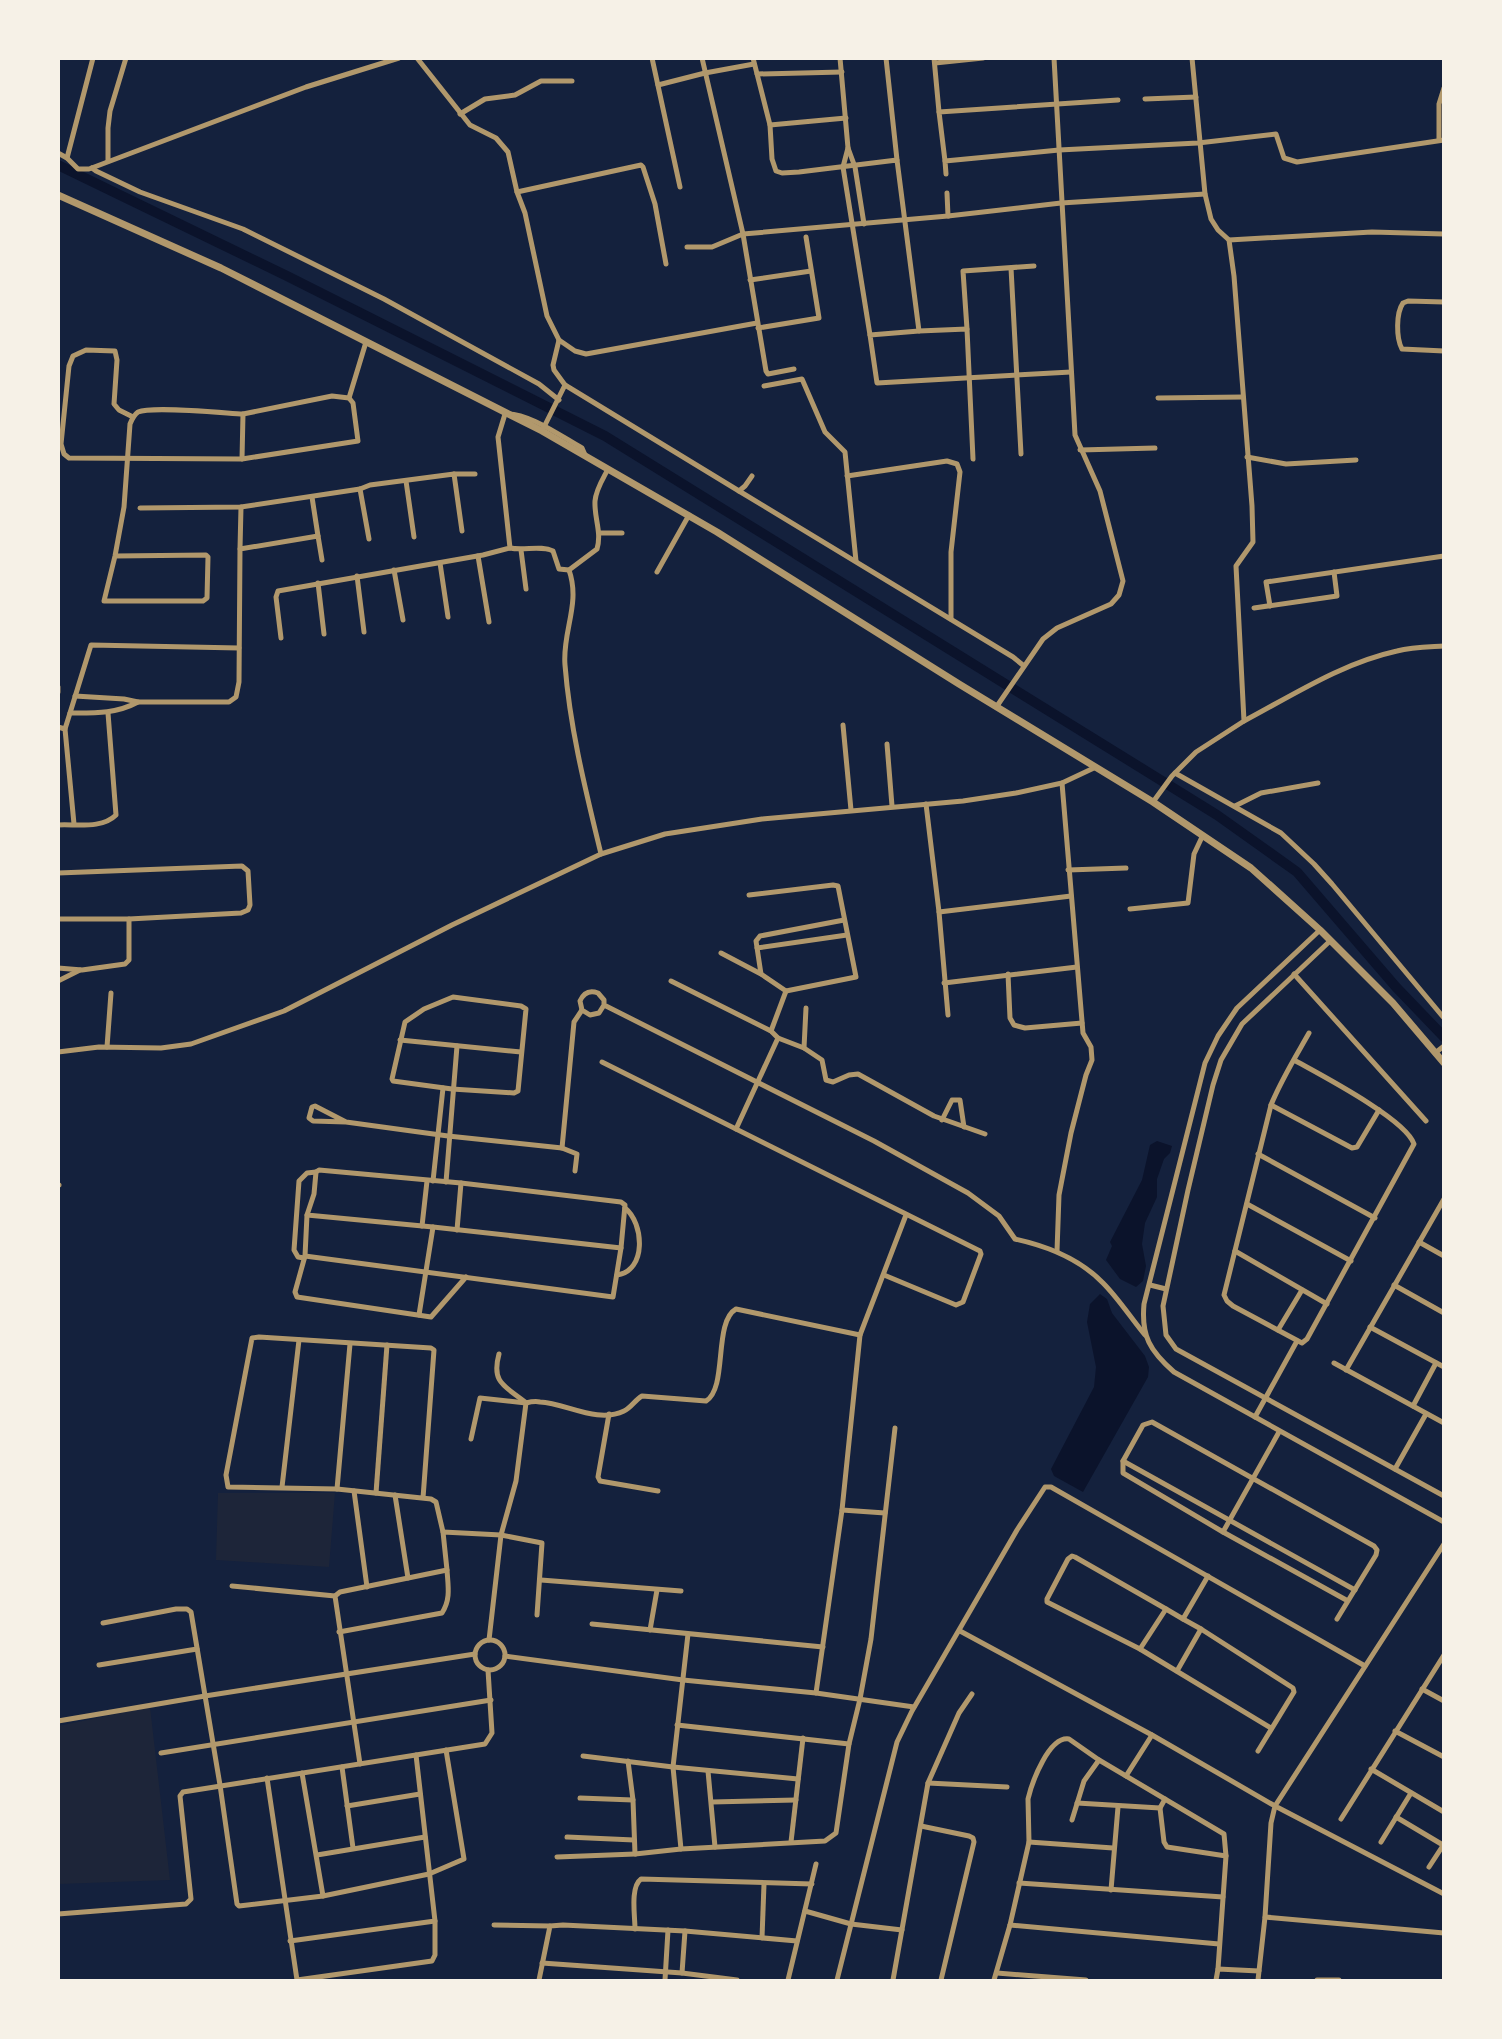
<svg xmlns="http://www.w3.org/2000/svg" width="1502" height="2039" font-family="Poppins,sans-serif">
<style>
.green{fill:#1d2539}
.water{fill:#0b132b}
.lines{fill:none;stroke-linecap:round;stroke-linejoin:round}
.canal{stroke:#0b132b;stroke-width:10}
.minor{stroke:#b1986c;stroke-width:5}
.tertiary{stroke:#b1986c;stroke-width:7}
</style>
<rect width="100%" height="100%" fill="#14213d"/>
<g class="green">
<path d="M218,1493H335L329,1567L216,1560Z"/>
<path d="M150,1707L170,1880L59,1884L58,1726Z"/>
</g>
<g class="water">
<path d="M1157,1141L1172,1146L1170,1153L1164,1159L1157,1179V1197L1145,1223L1142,1244L1146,1266L1143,1281L1136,1287L1120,1279L1106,1260L1112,1246L1110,1242L1142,1180L1150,1145Z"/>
<path d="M1100,1294L1107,1299L1112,1313L1145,1356L1149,1367L1148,1377L1083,1492L1054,1476L1051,1469L1094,1387L1096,1367L1087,1322L1090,1304Z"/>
</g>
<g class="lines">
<path class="canal" d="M58,165L287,276L605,436L1217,815L1297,872L1396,987L1444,1037"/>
<g class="minor">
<path d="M417,58L470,125L496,138L508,152L517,192L525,213L547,316L559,340L553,365L554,370L565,385L739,491L745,486L752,476"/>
<path d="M652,58L680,187"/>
<path d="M702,58L743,234L948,216L1061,203L1205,194"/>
<path d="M753,58L770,125L772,159L776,171L782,173L799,172L897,160L919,331L870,335L877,383L1071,372"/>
<path d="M840,58L848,148L855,167L864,224"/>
<path d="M886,58L897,160"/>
<path d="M934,58L939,112"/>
<path d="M935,63L983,58"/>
<path d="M757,74L842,72"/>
<path d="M658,85L705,73L754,64"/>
<path d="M1145,99L1196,97"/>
<path d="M460,114L485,99L515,95L541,81H572"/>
<path d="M770,125L846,118"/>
<path d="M1439,140V104L1444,88"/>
<path d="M848,148L843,167L870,335"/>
<path d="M58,153L67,158L78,169H89L306,87L399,58"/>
<path d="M67,158L93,58"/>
<path d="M108,161V128L110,111L126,58"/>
<path d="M945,161L939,112L1118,100"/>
<path d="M92,168L96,171L140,192L243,229L384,299L539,384L559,400"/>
<path d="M946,174L945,161L1059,150L1198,143L1276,134L1284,158L1297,162L1444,140"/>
<path d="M517,192L641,165L643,167L655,204L666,264"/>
<path d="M947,193L948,216"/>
<path d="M1229,240L1372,232L1444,234"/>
<path d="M687,247H712L743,234L766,371L768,374L794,369"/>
<path d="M1011,268L1021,454"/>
<path d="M750,280L811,271"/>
<path d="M1444,302L1408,301L1403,303C1396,313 1396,338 1402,349L1444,351"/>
<path d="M758,328L819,318L806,237"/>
<path d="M967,329L963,271L1034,266"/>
<path d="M919,331L967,329L973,459"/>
<path d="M559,340L575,351L586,354L757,323"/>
<path d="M764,386L802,379L825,432L845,452L856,561"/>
<path d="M349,398L366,342"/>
<path d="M1158,398L1243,397"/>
<path d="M133,417L119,410L114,404L117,360L115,351L86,350L73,356L69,366L61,444L64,454L69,458L242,459L358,441L353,403L349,398L332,396L243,414"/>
<path d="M544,427L565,385"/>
<path d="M1080,450L1155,448"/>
<path d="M1247,457L1286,464L1356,460"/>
<path d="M454,474H475"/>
<path d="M847,476L947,461L957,464L960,472L951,552V619"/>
<path d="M406,481L414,537"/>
<path d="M360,489L369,539"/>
<path d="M739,491L1013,657L1024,666"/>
<path d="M140,508L241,507L360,489L370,485L454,474L462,531"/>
<path d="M600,533H622"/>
<path d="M318,536L322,560"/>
<path d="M510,548C524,551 541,545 553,551L559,569L569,570"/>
<path d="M240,549L241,507"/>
<path d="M521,550L526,589"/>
<path d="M115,556L206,555L208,557L207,598L203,601H104L115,556L124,507L130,424C132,419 134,415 138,412C152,406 224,413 243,414L242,459"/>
<path d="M478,556L489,622"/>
<path d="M440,563L448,617"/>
<path d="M394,570L403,620"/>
<path d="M657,572L689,515"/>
<path d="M357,576L364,632"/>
<path d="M318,583L324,634"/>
<path d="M1270,606L1266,582L1444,556"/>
<path d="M1254,608L1337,596L1334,572"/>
<path d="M281,638L276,597L278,591L483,555L510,548L498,437L505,414C528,412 562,437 582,448L585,455"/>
<path d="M58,687V692"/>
<path d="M75,696L124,699L138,702H229L236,697L239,682L240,549L318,536L312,497"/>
<path d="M997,706L1043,639L1057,628L1111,604L1119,595L1123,581L1100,491L1075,435L1054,58"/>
<path d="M70,713L91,645L239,648"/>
<path d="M1244,721C1293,695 1342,663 1397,651C1412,647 1428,647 1444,646"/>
<path d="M843,725L851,810"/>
<path d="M58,727L65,729L70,713C94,713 116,714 138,702"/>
<path d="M65,729L74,824"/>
<path d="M887,744L892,806"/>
<path d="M1175,773L1281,833L1314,864L1332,884L1444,1018"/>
<path d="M1153,802L1172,776L1196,752L1244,721L1236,566L1253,542L1252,506L1234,276L1229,240L1218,230L1211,219L1205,194L1192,58"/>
<path d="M926,804L939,912L948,1015"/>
<path d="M1235,806L1261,793L1318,783"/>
<path d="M58,825C77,824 102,829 116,815L108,713"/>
<path d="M601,854C586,792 570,729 565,665C562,632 581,604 569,570L597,549C602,532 594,518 595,501C596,489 603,479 608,469"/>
<path d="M1068,870L1126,868"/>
<path d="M58,873L242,866L248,871L250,905L248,910L241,913L129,919H58"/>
<path d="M1130,909L1188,903L1194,854L1202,837"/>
<path d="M939,912L1071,896"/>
<path d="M1320,930L1237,1008L1218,1036L1205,1063L1144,1304C1141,1336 1150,1351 1174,1372L1444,1522"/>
<path d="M1330,941L1242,1024L1221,1060L1213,1085L1188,1190L1163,1306L1166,1335L1176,1349L1444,1496"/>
<path d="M757,948L847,935"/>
<path d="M721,953L761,974L786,991L856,977L838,886L833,885L749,895"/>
<path d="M58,968L82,970L125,964L129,960V919"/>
<path d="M761,974L756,941L760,936L844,920"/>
<path d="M1008,974L1010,1018L1014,1025L1025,1028L1082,1023"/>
<path d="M1294,974L1426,1121"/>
<path d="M58,981L80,970"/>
<path d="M671,981L771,1031L778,1038L804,1048L822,1060L826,1080L833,1082L849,1075L858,1074L934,1116L985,1134"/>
<path d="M944,983L1077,967"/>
<path d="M453,997L521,1006L526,1009L518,1091L514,1093L452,1089L393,1081L392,1079L405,1022L424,1009Z"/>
<path d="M604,1005L599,1013L590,1015L582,1010L580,1001C584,992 590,990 598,993L604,1000V1005L874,1141L968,1193L999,1216L1015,1239C1047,1246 1079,1258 1103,1283C1118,1298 1131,1318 1145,1335"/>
<path d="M771,1031L786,991"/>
<path d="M400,1040L521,1052"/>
<path d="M107,1047L111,993"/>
<path d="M804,1048L806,1008"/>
<path d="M58,1052L99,1047L161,1048L191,1044L284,1011L452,925L601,854L665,834L762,819L963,801L1016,793L1062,783L1096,767"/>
<path d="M1435,1053L1444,1046"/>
<path d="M1294,1060C1319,1074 1406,1119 1414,1144L1307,1339L1302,1343L1233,1306L1227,1301L1224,1295L1271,1105C1281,1080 1296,1056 1309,1033"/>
<path d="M602,1062L980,1251L981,1254L963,1302L956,1305L884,1275"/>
<path d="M1271,1105L1352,1148L1357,1147L1379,1110"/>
<path d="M942,1120L952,1100H960L964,1127"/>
<path d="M346,1122L315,1106L312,1107L309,1118L313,1121L346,1122L448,1136L562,1148L577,1154L575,1171"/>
<path d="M736,1129L778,1038"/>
<path d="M562,1148L574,1022L582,1010"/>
<path d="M1258,1154L1375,1218"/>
<path d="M319,1170L461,1183L621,1202L625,1205L621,1248L433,1227L307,1215L314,1194L316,1172Z"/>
<path d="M433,1181L443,1088"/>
<path d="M446,1182L457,1046"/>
<path d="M58,1185H59"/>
<path d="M1247,1204L1351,1261"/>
<path d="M307,1215L305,1256L295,1292L297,1297L431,1317L466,1277"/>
<path d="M422,1226L427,1181"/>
<path d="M457,1230L461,1183"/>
<path d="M1419,1242L1444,1256"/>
<path d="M1057,1251L1059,1195L1071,1133L1086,1075L1092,1060L1091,1047L1083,1033L1062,783"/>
<path d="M1235,1251L1327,1304"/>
<path d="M305,1256L613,1297L621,1248"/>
<path d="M304,1258L298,1257L294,1250L299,1181L307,1173L316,1172"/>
<path d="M617,1275C647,1271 644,1223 625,1208"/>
<path d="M1150,1285L1166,1289"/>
<path d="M1394,1285L1444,1313"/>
<path d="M419,1315L433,1227"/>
<path d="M1370,1327L1444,1367"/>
<path d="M1278,1330L1302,1290"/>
<path d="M499,1354C491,1383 505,1386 525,1402"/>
<path d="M1334,1363L1444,1423"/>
<path d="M1346,1370L1444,1199"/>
<path d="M1413,1406L1436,1363"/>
<path d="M609,1414L598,1477L600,1481L658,1491"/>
<path d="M1255,1417L1297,1341"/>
<path d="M471,1439L480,1398L526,1403"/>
<path d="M1123,1461L1355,1590"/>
<path d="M1395,1469L1426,1414"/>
<path d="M282,1487L299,1340"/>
<path d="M337,1489L350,1344"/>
<path d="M354,1491L367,1587"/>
<path d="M376,1493L387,1345"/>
<path d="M395,1495L408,1578"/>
<path d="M423,1498L434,1350L431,1348L259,1337L252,1338L226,1475L228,1487L337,1489L431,1499L436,1502L443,1532"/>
<path d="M842,1510L885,1513"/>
<path d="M1223,1532L1279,1432"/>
<path d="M1444,1544L1275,1806L1444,1894"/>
<path d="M1208,1576L1183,1619L1166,1609L1140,1649L1271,1728"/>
<path d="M541,1580L681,1591"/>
<path d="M232,1586L335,1596"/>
<path d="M1183,1619L1201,1629"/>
<path d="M1337,1619L1376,1555L1377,1550L1374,1546L1152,1422L1143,1425L1123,1461V1473L1223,1532L1348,1601"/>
<path d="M103,1623L176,1609H187L191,1612L220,1785L237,1904L239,1906L323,1896L429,1874L464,1859L446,1750"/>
<path d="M592,1624L823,1647"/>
<path d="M650,1630L657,1590"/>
<path d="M960,1631L1152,1735L1275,1806L1271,1823L1265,1917L1258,1980"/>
<path d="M339,1632L442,1613C451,1599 448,1586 447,1570"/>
<path d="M489,1640L501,1535L516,1481L526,1403C530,1402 535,1401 540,1402C566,1403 597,1424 624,1411C631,1408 635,1400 642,1396L706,1401C728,1388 713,1322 736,1309L860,1335L906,1215"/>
<circle cx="490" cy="1655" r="15"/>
<path d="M1140,1649L1047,1602V1599L1068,1559L1072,1556L1075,1557L1166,1609"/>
<path d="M505,1656L683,1680L816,1693L914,1707"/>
<path d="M99,1665L197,1649"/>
<path d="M1177,1671L1201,1629L1293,1688L1294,1692L1258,1751"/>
<path d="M1422,1689L1444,1701"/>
<path d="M816,1693L842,1510L860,1335"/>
<path d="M58,1721L205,1696L475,1654"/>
<path d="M677,1725L849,1744"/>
<path d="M1395,1731L1444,1757"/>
<path d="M161,1753L491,1700"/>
<path d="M583,1756L673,1767L798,1779"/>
<path d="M628,1761L633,1800L635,1854L681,1849L825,1841L836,1833L849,1744L860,1699L871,1639L895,1428"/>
<path d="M360,1764L335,1596L340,1592L447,1570L443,1532L501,1535L542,1543L537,1615"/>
<path d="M342,1767L353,1848"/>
<path d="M1371,1769L1444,1812"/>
<path d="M708,1771L715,1847"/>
<path d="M302,1773L323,1896"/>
<path d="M1126,1776L1152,1735"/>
<path d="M267,1778L297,1980L432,1961L435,1955V1921"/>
<path d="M928,1783L1007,1787"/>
<path d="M580,1798L633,1800"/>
<path d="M712,1802L796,1800"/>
<path d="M1077,1803L1160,1808L1165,1799"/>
<path d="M347,1806L420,1794"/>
<path d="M1160,1808L1164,1842L1167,1847L1226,1856"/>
<path d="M1396,1817L1443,1845"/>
<path d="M1341,1819L1444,1655"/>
<path d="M1072,1820L1084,1781L1099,1760"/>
<path d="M921,1826L969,1836L973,1838L974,1842L941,1980"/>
<path d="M567,1837L634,1840"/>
<path d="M791,1842L803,1738"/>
<path d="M1029,1842L1113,1848"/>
<path d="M1381,1842L1411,1793"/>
<path d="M681,1849L673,1767L688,1634"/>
<path d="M317,1855L425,1837"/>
<path d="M557,1857L635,1854"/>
<path d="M1429,1867L1444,1844"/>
<path d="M1019,1883L1223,1897"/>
<path d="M1111,1890L1118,1807"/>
<path d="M805,1911L851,1924L902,1930"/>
<path d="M58,1914L186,1904L191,1899L180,1796L183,1792L485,1744L492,1733L488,1670"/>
<path d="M1265,1917L1444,1933"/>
<path d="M494,1925L550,1926"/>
<path d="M1010,1925L1219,1944"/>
<path d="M635,1929C635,1916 630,1887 641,1879L812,1884"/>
<path d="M762,1938L764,1884"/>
<path d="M290,1941L435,1921L416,1755"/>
<path d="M542,1963L682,1973L737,1980"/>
<path d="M682,1973L685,1931"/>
<path d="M997,1973L1086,1980"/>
<path d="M539,1980L550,1926L563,1925L685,1931L797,1941"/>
<path d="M665,1980L668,1930"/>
<path d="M788,1980L816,1864"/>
<path d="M837,1980L897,1742L912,1711L1017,1530L1045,1487H1051L1365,1666"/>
<path d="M893,1980L928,1783L959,1713L972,1694"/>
<path d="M994,1980L1010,1925L1029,1842L1028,1799C1032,1782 1049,1736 1069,1739L1099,1760L1224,1834L1226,1856L1218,1969"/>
<path d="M1216,1980L1218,1969L1259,1971"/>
<path d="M1317,1980H1339"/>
</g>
<path class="tertiary" d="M58,195L221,268L542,431L717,532L959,684L1153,802L1251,868L1320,930L1393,1003L1444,1063"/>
</g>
<rect width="1502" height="2039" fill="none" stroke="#f6f1e7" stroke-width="120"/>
</svg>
